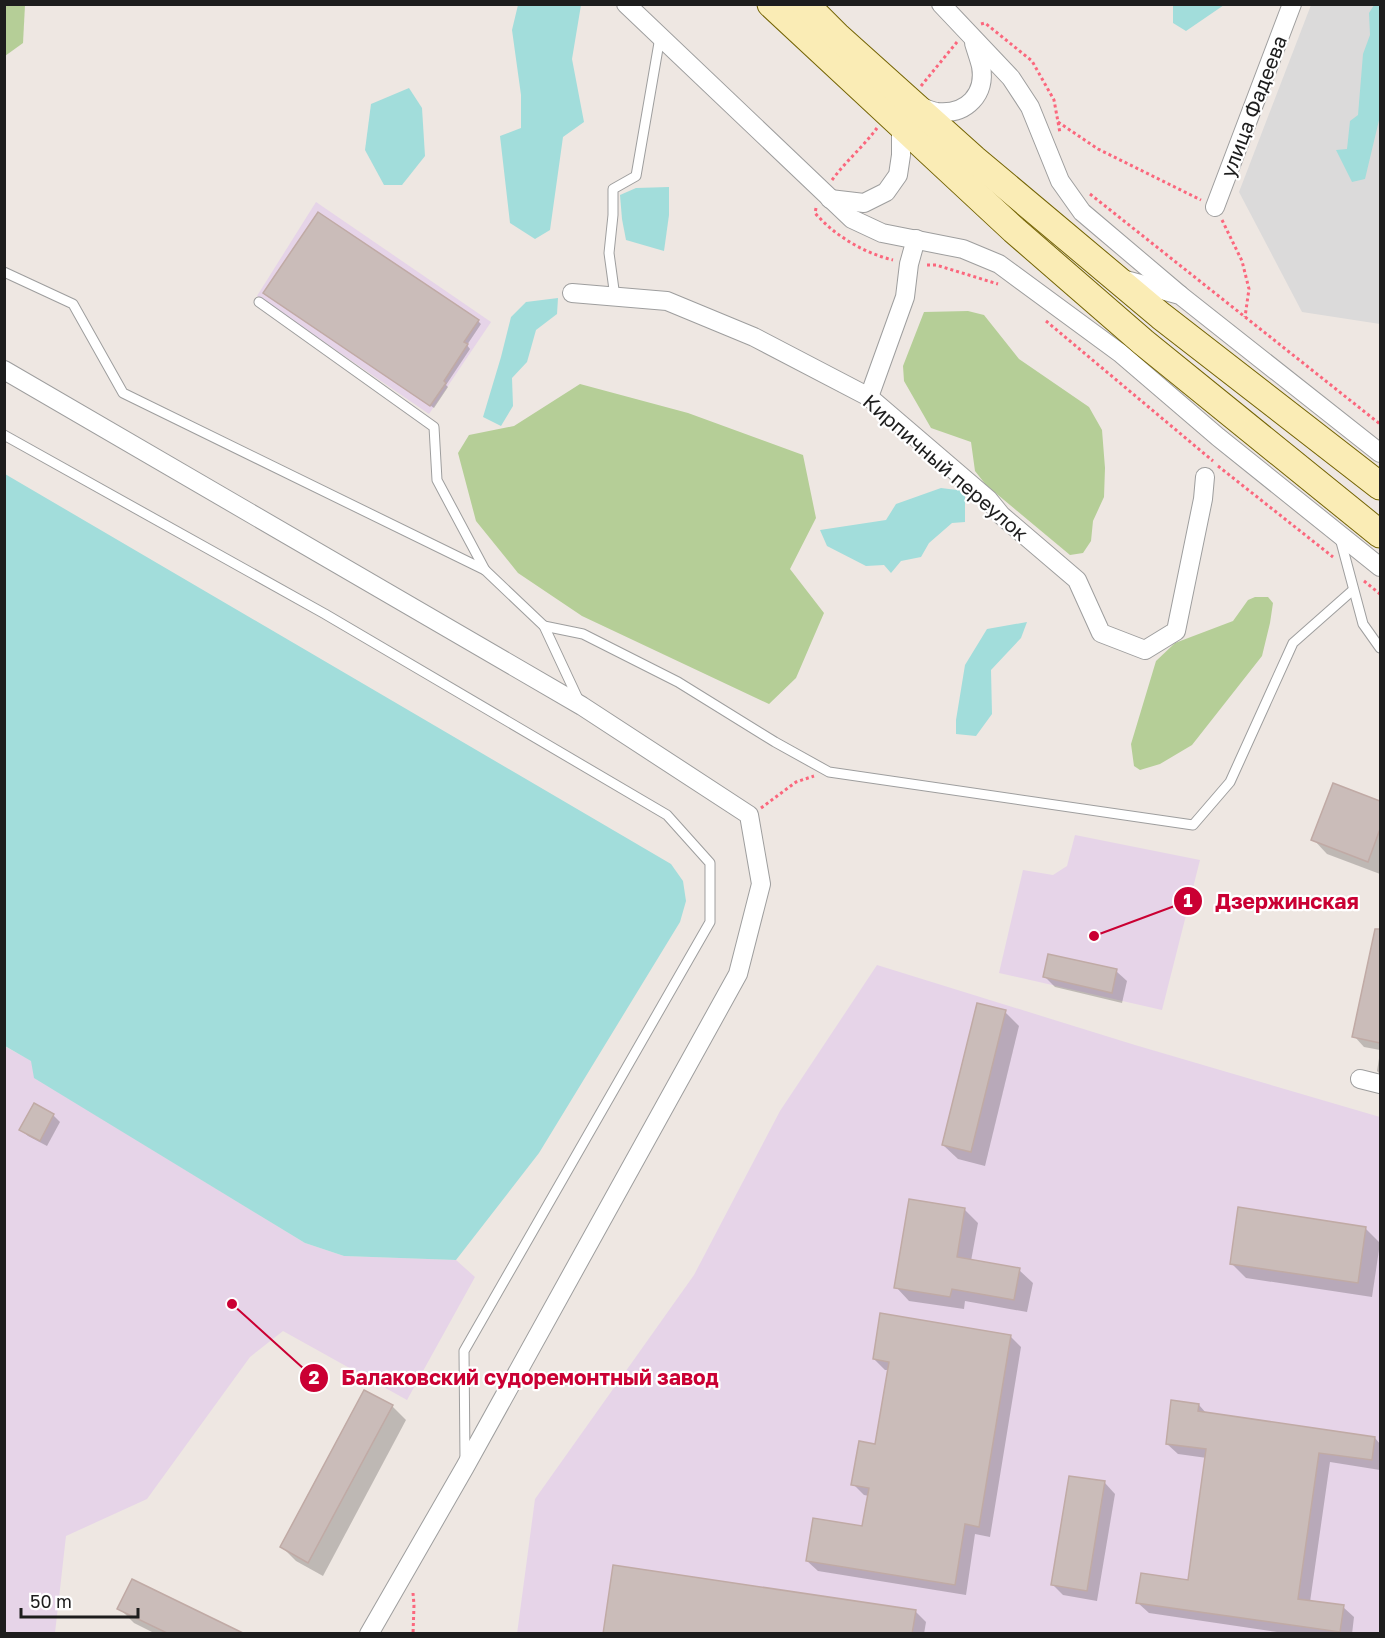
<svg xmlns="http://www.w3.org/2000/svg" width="1385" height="1638" font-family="'Golos Text',sans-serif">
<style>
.residential{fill:#dbdada}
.industrial{fill:#e6d4e8}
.forest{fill:#b5ce97}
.water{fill:#a2dddb}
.shadow{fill:#0003}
.building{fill:#cabcb9;stroke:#c0aaa5;stroke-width:1.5}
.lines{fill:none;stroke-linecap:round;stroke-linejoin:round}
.service-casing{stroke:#9e9e9e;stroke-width:11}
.minor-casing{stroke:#9e9e9e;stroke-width:20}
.secondary-casing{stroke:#746404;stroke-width:29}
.path{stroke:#fb677d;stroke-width:3;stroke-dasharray:3 3;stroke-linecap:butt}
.service{stroke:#fff;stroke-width:9}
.minor{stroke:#fff;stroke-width:18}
.secondary{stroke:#faecb5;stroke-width:27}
.labels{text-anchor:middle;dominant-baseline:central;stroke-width:4.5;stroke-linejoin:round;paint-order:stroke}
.street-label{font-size:20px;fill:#1d1d1d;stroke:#fff}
.leader{fill:none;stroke:#ca0033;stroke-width:2}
.callout-dot{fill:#ca0033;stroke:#fff;stroke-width:2}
.mark-label{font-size:18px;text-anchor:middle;font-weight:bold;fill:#fff}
.callout-label{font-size:21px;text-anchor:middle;font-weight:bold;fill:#ca0033;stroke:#fff;stroke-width:4.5;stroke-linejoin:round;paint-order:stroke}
</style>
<rect width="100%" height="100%" fill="#eee7e2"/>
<path class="residential" d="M1311,5H1380V324L1302,312L1239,192Z"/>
<g class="industrial">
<path d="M316,202L491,322L429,414L257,296Z"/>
<path d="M1075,835L1200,860L1162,1010L999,973L1023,870L1053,875L1067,866Z"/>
<path d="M877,965L1135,1045L1380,1117V1633L517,1634L535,1499L694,1275L780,1111Z"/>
<path d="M4,1046L32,1061L35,1078L305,1243L344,1256L456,1260L475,1277L407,1400L283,1331L250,1357L147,1499L66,1536L55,1633H5Z"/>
</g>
<g class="forest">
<path d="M5,4L25,5L23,43L5,56Z"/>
<path d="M968,311L984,315L1019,359L1089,407L1102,430L1105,468L1104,497L1093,521L1091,541L1083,553L1070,555L986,485L975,471L971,442L931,428L904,381L903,366L924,312Z"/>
<path d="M580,384L688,413L803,455L816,518L790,569L824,613L796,678L769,704L582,616L518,573L476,521L458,453L469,435L514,426Z"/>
<path d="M1255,597H1268L1273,603L1270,623L1262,656L1192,745L1160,764L1140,770L1134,766L1131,744L1156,661L1175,643L1233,621L1248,600Z"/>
</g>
<g class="water">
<path d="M518,5H581L572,59L584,122L563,137L550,230L535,239L510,223L500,136L521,128V95L512,30Z"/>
<path d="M1173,5V4L1224,5L1186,31L1173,23Z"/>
<path d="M1374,5H1380V116L1365,179L1352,182L1336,150L1347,149L1350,121L1358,115L1363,54L1370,35L1369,13Z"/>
<path d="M409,88L422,108L425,156L402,185H384L365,150L371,104Z"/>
<path d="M669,187V215L664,251L626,240L622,219L620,195L636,188Z"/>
<path d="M558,298L557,314L536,330L527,362L512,378L513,406L501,426L483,417L501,357L511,317L526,302Z"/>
<path d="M5,474L671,864L683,881L686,901L680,922L539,1153L456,1260L344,1256L305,1243L34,1078L31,1061L5,1046Z"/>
<path d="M941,488L965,491V522L952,523L929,543L921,557L901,561L891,573L884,565L866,566L827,546L820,530L886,520L896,504Z"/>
<path d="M1027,622L1021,638L991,670L992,714L976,736L956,734V720L965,665L987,629Z"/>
</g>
<g class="shadow">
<path d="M268,296L478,321L481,324L467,345L470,349L446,385L448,387L434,408Z"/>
<path d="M1334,785L1380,803V874L1327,854L1313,839Z"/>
<path d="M1376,931L1380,932V1050L1364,1047L1354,1036Z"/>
<path d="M1116,971L1127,981L1122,1003L1055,987L1045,977Z"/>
<path d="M1005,1012L1019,1026L985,1166L958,1159L943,1145Z"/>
<path d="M1380,1052V1074L1377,1071Z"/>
<path d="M53,1115L60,1122L47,1146L28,1136L21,1130Z"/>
<path d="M964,1209L978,1223L971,1261L1019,1270L1033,1283L1027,1312L965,1301L964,1309L909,1301L896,1287Z"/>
<path d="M1365,1228L1380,1243L1372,1297L1246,1278L1231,1263Z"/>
<path d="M1010,1336L1021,1347L990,1537L975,1534L966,1595L818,1571L807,1561L864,1528L869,1496L864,1495L853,1484L877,1445L889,1370H885L874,1359Z"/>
<path d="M1199,1405L1207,1414L1375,1438L1380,1444V1470L1330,1462L1310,1602L1343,1607L1354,1617L1352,1634H1291L1149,1613L1138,1603L1189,1581L1207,1458L1178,1454L1167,1444Z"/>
<path d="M392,1406L406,1420L323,1576L296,1561L282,1547Z"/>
<path d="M1105,1483L1115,1494L1097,1601L1063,1595L1053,1585Z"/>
<path d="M119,1608L241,1634H156L134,1623Z"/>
<path d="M915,1611L926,1622L924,1634H605Z"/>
</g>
<g class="building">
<path d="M318,212L479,320L464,342L468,344L444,381L446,383L430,406L263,293Z"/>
<path d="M1333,783L1380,801V829L1368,862L1311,840Z"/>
<path d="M1375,929H1380V1043L1352,1037Z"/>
<path d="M1048,954L1117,969L1112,993L1043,977Z"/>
<path d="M977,1003L1006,1010L971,1152L942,1145Z"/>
<path d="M34,1103L54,1114L40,1141L19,1130Z"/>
<path d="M909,1199L965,1208L957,1257L1020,1268L1014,1300L952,1289L950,1297L894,1288Z"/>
<path d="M1238,1207L1366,1227L1358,1283L1230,1264Z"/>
<path d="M880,1313L1011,1335L979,1527L965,1524L955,1585L806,1561L813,1518L862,1526L869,1488L851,1485L859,1441L875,1444L889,1362L873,1359Z"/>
<path d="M364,1390L393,1405L308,1563L280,1547Z"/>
<path d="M1171,1400L1199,1404L1198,1411L1375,1437L1372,1460L1319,1453L1298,1599L1344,1605L1340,1632L1136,1603L1141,1573L1188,1580L1206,1449L1166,1444Z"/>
<path d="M1069,1476L1105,1481L1087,1591L1051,1585Z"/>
<path d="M613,1565L916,1610L912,1634H603Z"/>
<path d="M132,1579L245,1634H169L117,1609Z"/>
</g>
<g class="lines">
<g class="service-casing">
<g id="service">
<path d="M4,272L73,304L123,393L485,570"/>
<path d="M615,297L609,253L613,215V189L636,176L660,37"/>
<path d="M259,302L434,427L437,480L485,570L544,626L579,701"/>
<path d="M4,435L325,614L667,815L710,863V922L464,1351L465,1459"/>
<path d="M1340,538L1363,624L1380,648"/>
<path d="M544,626L583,634L678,682L775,742L829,772L1193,825L1230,782L1293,643L1353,590"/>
</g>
</g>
<g class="minor-casing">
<g id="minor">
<path d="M626,4L852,219L882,233L963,249L999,264L1120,353L1218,437L1380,567"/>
<path d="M941,4L1011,78L1030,107L1060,181L1082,212L1180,295"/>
<path d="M919,106C924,108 931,111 937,112C967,115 986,94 981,66C979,58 976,50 974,43"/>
<path d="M830,199L864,203L886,192L898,175L901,155V126"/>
<path d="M1215,207L1292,4"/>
<path d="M1122,279L1180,295L1380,453"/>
<path d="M572,293L667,301L754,337L869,397L988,499L1001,515L1077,580L1101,633L1145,650L1176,631L1203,499L1205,477"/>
<path d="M4,370L582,706L749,815L761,884L738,974L465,1467L369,1634"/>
<path d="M869,397L905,297L909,264L916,239"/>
<path d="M1360,1079L1380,1084"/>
</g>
</g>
<g class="secondary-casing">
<g id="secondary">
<path d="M771,4L1014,230L1143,342L1380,534"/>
<path d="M805,4L837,36L974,159L1161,316L1380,486"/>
</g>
</g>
<g class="path">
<path d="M981,24L985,23L1032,61L1054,100L1060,133"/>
<path d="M921,86L957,42"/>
<path d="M1058,122L1098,149L1201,200"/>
<path d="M832,180C846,161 863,147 877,128"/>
<path d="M1090,194L1380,424"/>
<path d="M816,208L815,213C835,236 864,253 893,260"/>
<path d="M1222,220L1242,261L1249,289L1245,317"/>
<path d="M927,265H936L998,284"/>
<path d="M1046,321L1213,461"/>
<path d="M1218,466L1333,557"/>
<path d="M1364,581L1380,594"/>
<path d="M761,808L796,782L814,776"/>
<path d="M413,1593L414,1605L413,1634"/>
</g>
<use href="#service" class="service"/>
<use href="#minor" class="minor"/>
<use href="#secondary" class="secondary"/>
</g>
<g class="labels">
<g class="street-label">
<text transform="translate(1253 106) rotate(-69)">улица Фадеева</text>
<text transform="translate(946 467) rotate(41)">Кирпичный переулок</text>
</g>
</g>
<path class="leader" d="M1094 936L1188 901M232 1304L314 1378"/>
<g class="callout-dot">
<circle cx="1094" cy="936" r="6"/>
<circle cx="232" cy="1304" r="6"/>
<circle cx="1188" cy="901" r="15"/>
<circle cx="314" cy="1378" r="15"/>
</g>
<g class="mark-label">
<text x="1188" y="907">1</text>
<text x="314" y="1384">2</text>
</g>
<g class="callout-label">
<text x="1287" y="909">Дзержинская</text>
<text x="530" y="1385">Балаковский судоремонтный завод</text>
</g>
<rect width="1385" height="1638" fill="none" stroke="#1d1d1d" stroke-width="12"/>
<path d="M21 1608v9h117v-9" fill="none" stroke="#1d1d1d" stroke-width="3"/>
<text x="30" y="1608" font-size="18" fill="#1d1d1d" stroke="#ffffff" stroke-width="4.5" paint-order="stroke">50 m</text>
</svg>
